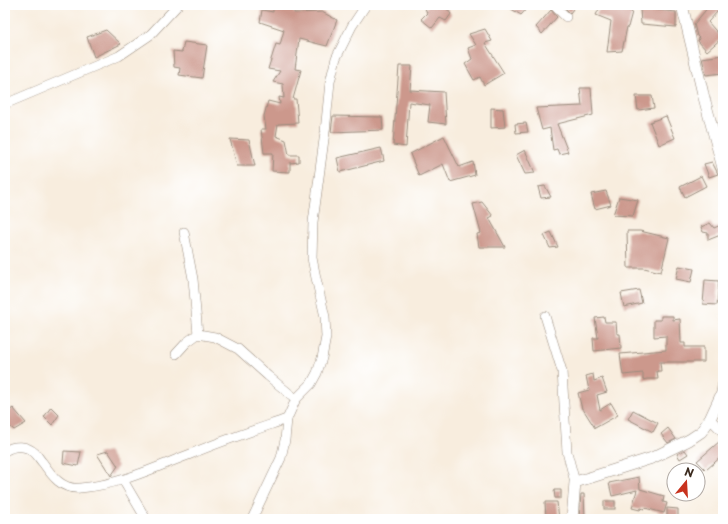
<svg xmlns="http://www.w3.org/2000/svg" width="728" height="524" font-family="'Playpen Sans',sans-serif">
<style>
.building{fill:#cc988c}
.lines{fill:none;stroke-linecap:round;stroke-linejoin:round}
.minor-casing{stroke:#9a8c7e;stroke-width:10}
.tertiary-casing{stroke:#9a8c7e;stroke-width:12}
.minor{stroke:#fff;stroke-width:9}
.tertiary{stroke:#fff;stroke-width:11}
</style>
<rect width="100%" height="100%" fill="#fff"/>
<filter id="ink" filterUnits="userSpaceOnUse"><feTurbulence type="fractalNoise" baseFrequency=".025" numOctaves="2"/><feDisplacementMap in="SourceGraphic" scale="8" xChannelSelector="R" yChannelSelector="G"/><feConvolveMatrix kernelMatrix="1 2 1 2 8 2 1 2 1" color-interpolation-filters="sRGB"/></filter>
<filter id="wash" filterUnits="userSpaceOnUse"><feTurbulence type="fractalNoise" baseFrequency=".012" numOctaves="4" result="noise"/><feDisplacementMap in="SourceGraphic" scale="16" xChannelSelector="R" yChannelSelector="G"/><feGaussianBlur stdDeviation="0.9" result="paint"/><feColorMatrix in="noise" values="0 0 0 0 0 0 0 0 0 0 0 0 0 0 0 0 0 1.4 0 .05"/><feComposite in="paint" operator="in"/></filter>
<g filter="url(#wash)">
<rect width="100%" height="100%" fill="#f8edde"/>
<g id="blocks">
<g class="building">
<path d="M273,5H294V13L322,12L337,20L327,46L299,39L295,69L301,70L293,99H296L298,123L278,124L276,136L286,140L289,155H299V162L290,163V172L272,171L273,153H264L261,129H266L264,116L268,101L280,104L279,97L284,98L283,84L273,82L280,71L268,69L276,44L280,45L284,30L260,22L262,10L273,12Z"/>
<path d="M429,5H451L447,9L451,14L446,21L440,18L432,28L421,19L427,13L425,8Z"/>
<path d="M505,5H530L521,15Z"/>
<path d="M562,5H576L570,13Z"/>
<path d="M601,5H617L632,12L628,27H627L622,51L607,52L611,21L596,15Z"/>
<path d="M710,5H723V16L718,11L708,22L722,38L707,51L698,41L699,38L697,36L694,24Z"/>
<path d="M640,8L676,12V27L641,24Z"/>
<path d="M551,10L557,17L542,34L536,27Z"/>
<path d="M485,29L492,41L485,43L504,73L484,85L480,77L474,80L465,64L472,59L468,48L476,45L469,34Z"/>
<path d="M106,30L121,44L94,57L87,37Z"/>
<path d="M184,42L207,45L202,78L179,75L180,68L174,67L173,51L182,52Z"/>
<path d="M723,55V73L706,75L702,58Z"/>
<path d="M399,66H412L410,90L444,92L446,124L428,122L430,105L409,102L406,147L393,145Z"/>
<path d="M580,88H591L593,115L557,124L568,152L559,154L557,149L553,150L550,128L542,130L536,108L582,106Z"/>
<path d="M636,96H652L654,108L638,110Z"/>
<path d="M491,108L503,109L505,127L491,128Z"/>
<path d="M333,116L382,117L383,130L331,132Z"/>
<path d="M666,116L675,138L659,145L650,122Z"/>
<path d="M526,123L528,132L516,133L515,124Z"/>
<path d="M444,136L459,167L473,162L475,175L450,182L443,164L419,176L410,154Z"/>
<path d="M230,139L249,140L255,166H237Z"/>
<path d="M381,148L383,156L384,161L340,172L337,158Z"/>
<path d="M525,150L535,173L525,174L516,155Z"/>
<path d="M712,162L718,174L709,177L704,164Z"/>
<path d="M701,176L706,186L685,197L680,187Z"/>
<path d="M545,186L551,197L541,198L538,187Z"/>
<path d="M606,191L611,205L595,209L591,194Z"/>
<path d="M619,197L638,200L633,216L613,215Z"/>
<path d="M482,202L493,216L489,218L505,247H479L477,234L481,233L473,204Z"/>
<path d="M710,223L714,228L723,224V234L708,240V233L703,232L701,227Z"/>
<path d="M627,231H640L669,238L661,272L644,268H628Z"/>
<path d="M551,232L558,247L550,248L544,235Z"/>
<path d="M679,266L694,269L691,282L676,279Z"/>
<path d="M705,280L719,281L717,305L703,304Z"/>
<path d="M639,290L642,303L624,307L621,293Z"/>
<path d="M661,316H673V320L680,319L681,343H685V347H704V362H660L661,371H657L658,379H647L643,380V373L623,375L620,354L666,350V336L654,337V320H661Z"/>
<path d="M604,317L605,322H616L617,334H620L621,348L594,351L593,338H598L595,318Z"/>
<path d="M593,374L594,381L602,378L607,392L597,395L600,410L611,403L618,415L595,428L583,409H582L578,393L589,390L586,376Z"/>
<path d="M51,407L59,415L52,425L44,417Z"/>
<path d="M13,408L26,423L14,430L5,422V414Z"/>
<path d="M633,410L658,423L653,432L628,419Z"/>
<path d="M668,428L676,439L668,443L661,434Z"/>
<path d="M720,441L723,445V455L706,470L697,461Z"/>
<path d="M685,450L688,454L680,459L677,454Z"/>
<path d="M64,451L81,452L78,466L63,463Z"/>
<path d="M108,451L118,466L111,476L97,454Z"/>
<path d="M639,477L640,489L664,496L663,502L667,503L664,513L645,508L644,509L641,508L640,510L632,508L637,490L612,496L609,483Z"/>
<path d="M554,490H561V498H555Z"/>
<path d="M581,494H584L585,519H579Z"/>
<rect x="604" y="501" width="11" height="8"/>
<path d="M545,502H557L559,519H546Z"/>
<path d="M667,508L678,509V519H667Z"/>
</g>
</g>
</g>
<g filter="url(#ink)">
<use href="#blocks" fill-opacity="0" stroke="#9a8c7e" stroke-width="1"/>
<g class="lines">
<g class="minor-casing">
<g id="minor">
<path d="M554,5L566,17"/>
<path d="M5,104L119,56L150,35L178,5"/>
<path d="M184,232L193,279L198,334"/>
<path d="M545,316L562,371L567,452L575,482"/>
<path d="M176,354L187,342L198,334L215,337L238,349L268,376L296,399"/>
<path d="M710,419L723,432"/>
<path d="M5,451C15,444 27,446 35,453C38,456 40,460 43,463C52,476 62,490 80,488C120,485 156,467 193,453C224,440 255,430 287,419"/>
<path d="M123,480L146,519"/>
<path d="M252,519L281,458L285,440L287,419L296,399L311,384L317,373L322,358L326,337L325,317L316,278L312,258L313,222L325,132L330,82L336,58L352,26L366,5"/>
</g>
</g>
<g class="tertiary-casing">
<g id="tertiary">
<path d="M682,5L703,94L723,168"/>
<path d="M572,519L575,482L592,477L652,458L689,440L701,432L710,419L722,393L723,386"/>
</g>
</g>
<use href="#minor" class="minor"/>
<use href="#tertiary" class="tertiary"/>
</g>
</g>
<rect width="728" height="524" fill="none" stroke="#fff" stroke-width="20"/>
<g transform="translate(686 482) rotate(18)"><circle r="19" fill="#ffffff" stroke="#b1aaa5"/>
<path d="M0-3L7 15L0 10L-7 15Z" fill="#c8321e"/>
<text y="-6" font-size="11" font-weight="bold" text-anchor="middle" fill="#3b2a1e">N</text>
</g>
</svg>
